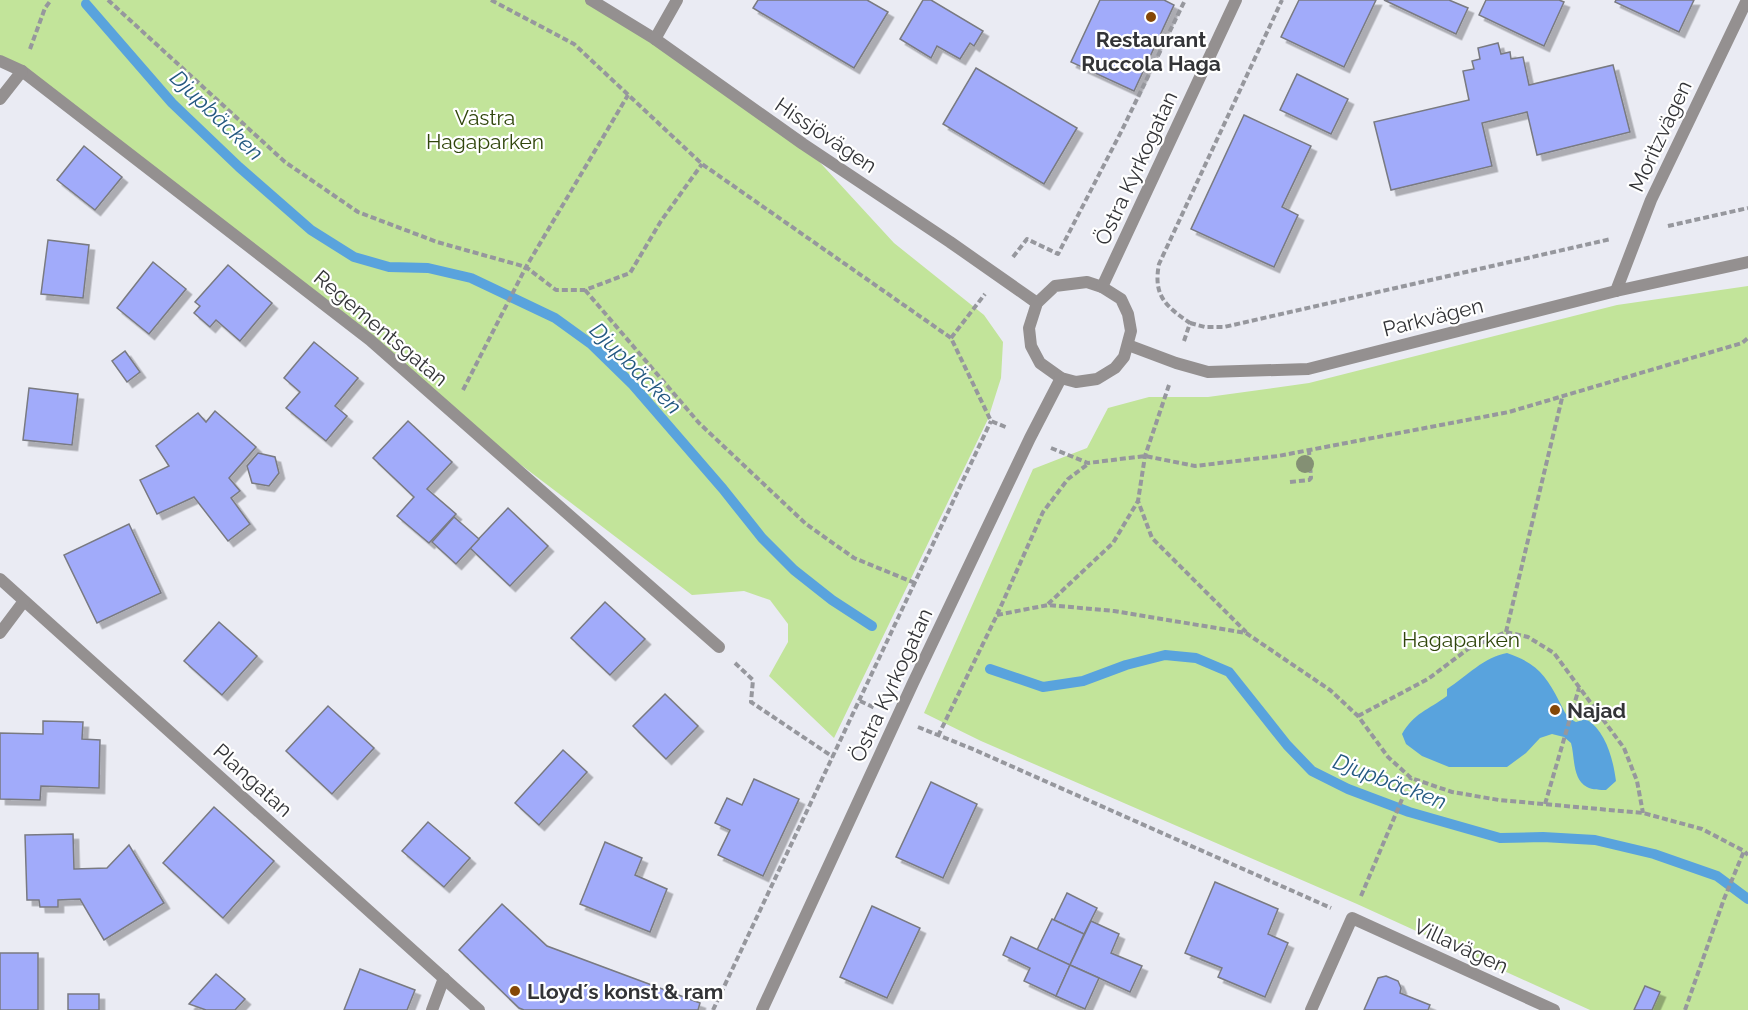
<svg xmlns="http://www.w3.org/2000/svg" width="1748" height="1010" font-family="Raleway,sans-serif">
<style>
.green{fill:#c2e49a}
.water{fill:#59a3dd}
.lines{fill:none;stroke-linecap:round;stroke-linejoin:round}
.stream{stroke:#59a3dd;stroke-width:10}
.building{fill:#a1abfa;stroke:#797a81;stroke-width:1.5;filter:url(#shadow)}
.path{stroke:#96979d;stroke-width:4;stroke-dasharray:6 3;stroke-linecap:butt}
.minor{stroke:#949090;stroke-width:12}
.tertiary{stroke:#949090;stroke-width:12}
.tree{fill:#849074}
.poi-dot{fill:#854706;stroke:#fff;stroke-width:2}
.labels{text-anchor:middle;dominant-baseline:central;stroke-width:4.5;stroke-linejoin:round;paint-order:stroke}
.poi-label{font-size:21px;font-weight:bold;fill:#333437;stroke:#fff;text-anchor:start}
.park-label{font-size:21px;fill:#30460c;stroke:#fff}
.street-label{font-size:21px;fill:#333437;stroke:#fff}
.water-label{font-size:22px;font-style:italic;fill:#245981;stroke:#fff}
</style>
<defs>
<filter id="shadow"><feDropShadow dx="5.5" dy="5.5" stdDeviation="0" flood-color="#0004"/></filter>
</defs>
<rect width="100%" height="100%" fill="#eaebf3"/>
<g class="green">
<path d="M0,0H591L803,144L894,243L984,315L1003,342L1001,378L988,419L834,738L769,676L788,642V624L770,600L744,591L692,595L453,413L370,340L0,61Z"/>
<path d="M1748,286V1010H1590L1357,904L981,741L924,713L1033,469L1087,448L1108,408L1149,397H1208L1309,383L1617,305Z"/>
</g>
<path class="water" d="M1507,653C1536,663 1546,675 1559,701C1565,712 1565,716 1576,722L1586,719C1606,731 1613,759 1616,781L1606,790C1601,790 1592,790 1587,787C1572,779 1575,757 1571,743L1564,737L1552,734L1540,738L1526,753L1507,767H1449L1422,756L1406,744L1402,734C1414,713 1428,710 1447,696V689C1467,676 1484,657 1507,653Z"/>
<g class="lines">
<g class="stream">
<path d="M86,4L172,103L239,167L311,230L354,257L389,267L428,268L471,278L555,318L591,344L633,385L723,489L762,538L794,570L832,600L872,626"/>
<path d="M990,669L1043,687L1083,681L1126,665L1165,655L1196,658L1229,672L1287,745L1312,771L1348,789L1409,812L1500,838L1543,837L1595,840L1654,854L1717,876L1748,899"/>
</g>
</g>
<g class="building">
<path d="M758,0H867L888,12L854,68L753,8Z"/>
<path d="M923,0H931L983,31L974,46L970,43L960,59L937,46L931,58L900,39Z"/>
<path d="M1100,0H1164L1174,5L1134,91L1071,62Z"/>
<path d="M1299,0H1376L1344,67L1281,37Z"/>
<path d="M1384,0H1449L1468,8L1456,34Z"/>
<path d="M1486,0H1559L1564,2L1544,46L1479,15Z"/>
<path d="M1616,0H1694L1679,32L1615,2Z"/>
<path d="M1498,43L1501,54L1510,52L1511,59L1523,57L1529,85L1613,65L1630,132L1537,155L1527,112L1482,123L1492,166L1391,190L1374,122L1469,100L1463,71L1474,69L1472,61L1480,59L1478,48Z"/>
<path d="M976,68L1077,128L1044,184L943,124Z"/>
<path d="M1297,74L1348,99L1331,134L1280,110Z"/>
<path d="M1244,115L1311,146L1282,207L1298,215L1274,267L1191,229Z"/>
<path d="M84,146L122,177L95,210L57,180Z"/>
<path d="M48,240L89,245L83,298L41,294Z"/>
<path d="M153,262L186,289L149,334L117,308Z"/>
<path d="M228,265L272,303L240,341L216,320L210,327L194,313L200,306L195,302Z"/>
<path d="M314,342L358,378L335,406L347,416L326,441L286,408L300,392L284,378Z"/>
<path d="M125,351L140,372L127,382L112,361Z"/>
<path d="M29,388L78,394L72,445L23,440Z"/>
<path d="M215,411L256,447L229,478L240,491L231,498L250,524L228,541L194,497L157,514L140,480L169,466L156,446L198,413L206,422Z"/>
<path d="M408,421L452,462L427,489L456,514L429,543L397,516L414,497L373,458Z"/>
<path d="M258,453L275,457L279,473L269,486L252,483L247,466Z"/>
<path d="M508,508L548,546L510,586L470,548Z"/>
<path d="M454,517L479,539L456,564L432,542Z"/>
<path d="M129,524L161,593L97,623L64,555Z"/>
<path d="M605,602L645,639L610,675L571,638Z"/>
<path d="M219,622L257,656L222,695L184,661Z"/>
<path d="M665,694L698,726L666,759L633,726Z"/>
<path d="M328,706L374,748L332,794L286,751Z"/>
<path d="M43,721L83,722L82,739L100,740L99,788L41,786L40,800L0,799V733L43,734Z"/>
<path d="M563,750L587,772L539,825L515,803Z"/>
<path d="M754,779L799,799L763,876L718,855L730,830L715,823L727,798L742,805Z"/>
<path d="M931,782L977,804L943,878L896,857Z"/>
<path d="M214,807L274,861L223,918L163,863Z"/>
<path d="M428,822L470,858L444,887L402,851Z"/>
<path d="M73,834L74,869L107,868L129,845L164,903L104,940L80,899L58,900V907H40L39,900H27L25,835Z"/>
<path d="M605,842L642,858L635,875L667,889L650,932L580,904Z"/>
<path d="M1215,882L1278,909L1268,934L1288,943L1265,997L1218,977L1222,968L1185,953Z"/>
<path d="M1067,893L1097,908L1084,934L1054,920Z"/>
<path d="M502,904L547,946L700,1003L698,1010H524L519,1008L459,950Z"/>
<path d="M872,906L920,928L887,998L840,977Z"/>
<path d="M1052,919L1084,934L1070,965L1037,950Z"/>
<path d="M1091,921L1119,934L1111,953L1142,966L1130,992L1070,965Z"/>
<path d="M1011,937L1070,965L1056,996L1024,981L1030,968L1003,955Z"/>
<rect x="0" y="953" width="38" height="57"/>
<path d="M1070,965L1099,978L1085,1009L1056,996Z"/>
<path d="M360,969L415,990L407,1010H344Z"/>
<path d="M216,974L245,999L235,1010H206L189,1004Z"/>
<path d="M1386,976L1398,981L1401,988L1400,993L1430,1005L1428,1010H1364L1378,978Z"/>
<path d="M1645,986L1660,992L1652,1010H1634Z"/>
<rect x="68" y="994" width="31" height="16"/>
</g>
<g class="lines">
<g class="path">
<path d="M108,0L285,162L358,212L437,242L526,267L556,290H585L630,273L661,221L702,164"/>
<path d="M491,0L574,44L702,164L951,338L991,421L1008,428"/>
<path d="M30,49L45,8L51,0"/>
<path d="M1668,226L1748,208"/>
<path d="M1013,257L1027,239L1058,254L1122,130L1185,0"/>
<path d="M585,290L699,423L806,524L854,558L915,583"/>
<path d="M1190,323L1205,327H1224L1611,239"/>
<path d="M951,338L985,294"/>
<path d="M1184,341L1190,323C1165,306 1153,295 1159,264L1282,0"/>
<path d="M1169,385L1145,456L1138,501L1152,538L1246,632"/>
<path d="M463,390L526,267L628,95"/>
<path d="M1051,448L1088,463L1145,456L1195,466L1278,456L1509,412L1742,343L1748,338"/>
<path d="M1290,482L1309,480L1311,478L1309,451"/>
<path d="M1048,604L1113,543L1138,501"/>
<path d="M997,615L1048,605L1114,611L1246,633L1330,690L1358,716L1388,757L1411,778L1452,792L1499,800L1643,813L1702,829L1744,851"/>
<path d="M1506,632L1562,398"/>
<path d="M735,663L753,680L751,702L833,757"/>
<path d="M860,701L875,708"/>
<path d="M1358,716L1428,679L1468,649L1506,632L1528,637L1554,653L1624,748L1637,781L1643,813"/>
<path d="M918,727L975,750L1331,908"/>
<path d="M938,736L997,615L1043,512L1068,479L1088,464"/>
<path d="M1545,804L1579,688"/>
<path d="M1361,896L1411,778"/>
<path d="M713,1010L991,421"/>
<path d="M1685,1010L1724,899L1744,851L1748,855"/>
</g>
<g class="minor">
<path d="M591,0L655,39L803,144L950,242L1037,303"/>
<path d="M655,39L677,0"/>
<path d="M0,61L22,71L370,340L719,647"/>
<path d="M0,99L22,71"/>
<path d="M1616,291L1651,200L1747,0"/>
<path d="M1128,345L1176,363L1208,372L1308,369L1616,291L1748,262"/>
<path d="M0,579L479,1010"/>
<path d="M0,633L24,601"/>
<path d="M432,1010L444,978"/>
<path d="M1311,1010L1352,918L1554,1010"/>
</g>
<g class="tertiary">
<path d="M1087,282L1102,287L1121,299L1128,314L1131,331L1124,357L1115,368L1097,379L1076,382L1061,378L1040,363L1031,346L1029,328L1037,303L1055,286Z"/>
<path d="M1102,287L1236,0"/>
<path d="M762,1010L913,683L1030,438L1061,378"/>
</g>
</g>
<circle class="tree" cx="1305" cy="464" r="9"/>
<g class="poi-dot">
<circle cx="1151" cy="17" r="6"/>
<circle cx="1555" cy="710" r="6"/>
<circle cx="515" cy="991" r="6"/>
</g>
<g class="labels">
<g class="poi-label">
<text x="1151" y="39" text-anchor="middle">Restaurant<tspan x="1151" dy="24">Ruccola Haga</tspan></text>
<text x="1567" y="710">Najad</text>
<text x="527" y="991">Lloyd´s konst &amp; ram</text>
</g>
<g class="park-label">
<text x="485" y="117">Västra<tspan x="485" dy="24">Hagaparken</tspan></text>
<text x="1461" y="639">Hagaparken</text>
</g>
<g class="street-label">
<text transform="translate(826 135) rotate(34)">Hissjövägen</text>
<text transform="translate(1660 136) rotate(-65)">Moritzvägen</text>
<text transform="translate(1136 168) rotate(-65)">Östra Kyrkogatan</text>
<text transform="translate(1433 317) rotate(-14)">Parkvägen</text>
<text transform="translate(381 328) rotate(40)">Regementsgatan</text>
<text transform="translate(891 685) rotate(-65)">Östra Kyrkogatan</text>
<text transform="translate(253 780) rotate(42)">Plangatan</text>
<text transform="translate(1461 946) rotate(25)">Villavägen</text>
</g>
<g class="water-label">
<text transform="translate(217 115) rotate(44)">Djupbäcken</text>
<text transform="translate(636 368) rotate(45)">Djupbäcken</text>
<text transform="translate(1390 781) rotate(21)">Djupbäcken</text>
</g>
</g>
</svg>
